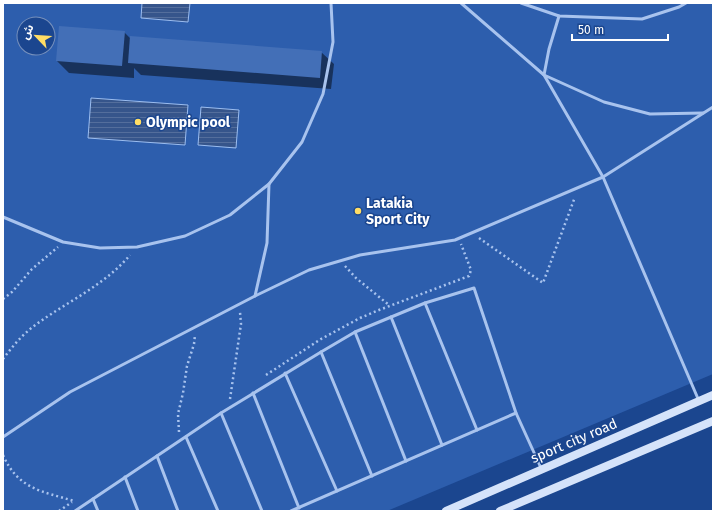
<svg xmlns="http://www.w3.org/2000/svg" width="716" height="514" font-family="'Fira Sans','Noto Sans Arabic',sans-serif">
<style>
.pitch{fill:#2d5ead;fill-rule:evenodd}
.water{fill:url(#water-rules);stroke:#9bbdf0}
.shadow{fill:#0007}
.building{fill:#436fb7}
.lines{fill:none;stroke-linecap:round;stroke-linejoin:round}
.path{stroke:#a8c3ee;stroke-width:2.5;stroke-dasharray:2 3;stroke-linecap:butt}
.service{stroke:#a8c3ee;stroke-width:3}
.secondary{stroke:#d5e3fa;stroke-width:8}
.poi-dot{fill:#ffdd65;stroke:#1b468f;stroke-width:1.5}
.labels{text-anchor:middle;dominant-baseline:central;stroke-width:3;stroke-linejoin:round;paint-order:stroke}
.poi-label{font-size:14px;font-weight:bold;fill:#fff;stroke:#1b468f;text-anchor:start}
.street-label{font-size:14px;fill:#fff;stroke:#1b468f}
</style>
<defs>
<pattern id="water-rules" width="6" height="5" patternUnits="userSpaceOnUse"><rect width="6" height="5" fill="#36558b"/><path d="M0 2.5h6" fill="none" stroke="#546e9c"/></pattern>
</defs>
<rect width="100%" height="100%" fill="#1b468f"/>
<path class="pitch" d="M3,3H713V374L387,511H3ZM24,24H48V48H24Z"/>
<g class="water">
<path d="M142,3H190L188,22L141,18Z"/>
<path d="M91,98L188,105L185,145L88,138Z"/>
<path d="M201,107L239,110L236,148L198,145Z"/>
</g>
<path class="shadow" d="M124,32L131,39L321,52L334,64L331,89L141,75L134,68V78L69,73L57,61Z"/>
<g class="building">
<path d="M59,26L125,31L122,66L56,61Z"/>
<path d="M130,36L322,51L320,78L128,63Z"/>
</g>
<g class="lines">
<g class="path">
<path d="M479,238L543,283L575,197"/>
<path d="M345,266L356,278L389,305"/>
<path d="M3,299L12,292L32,269L58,247"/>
<path d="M3,359C12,347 22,335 34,326C66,302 104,286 130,255"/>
<path d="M266,375L321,339L360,318L379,310L469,276L471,270L461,244"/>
<path d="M230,399L241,324L240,312"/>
<path d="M179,432L178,414L183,393L187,366L194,344L195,335"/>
<path d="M3,455C18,489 41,491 74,501"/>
<path d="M59,511L72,502"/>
</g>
<g class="service">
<path d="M461,3L544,75L603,177L699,401"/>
<path d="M521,3L559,16L642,19L679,7L686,3"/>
<path d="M559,16L549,49L544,75L604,102L650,114L703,113"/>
<path d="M3,217L63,242L100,248L137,247L185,236L230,215L269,184L302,142L323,94L333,42L331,3"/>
<path d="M255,296L267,243L269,184"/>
<path d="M425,303L477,430"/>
<path d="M391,317L442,445"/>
<path d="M355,332L406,461"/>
<path d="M321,352L372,476"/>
<path d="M285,373L337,491"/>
<path d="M253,393L299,508"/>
<path d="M221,413L262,511"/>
<path d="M3,437L70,392L255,296L309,270L360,255L455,240L603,177L713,107"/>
<path d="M186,437L218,511"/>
<path d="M157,456L178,511"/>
<path d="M125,477L138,511"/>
<path d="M93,499L98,511"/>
<path d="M75,511L221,413L321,352L355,332L425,303L474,288L516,413L541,468"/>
<path d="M291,511L516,413"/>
</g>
<g class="secondary">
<path d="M446,511L713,395"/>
<path d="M500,511L713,421"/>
</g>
</g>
<g class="poi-dot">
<circle cx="138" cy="122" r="4"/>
<circle cx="358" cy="211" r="4"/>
</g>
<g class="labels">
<g class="poi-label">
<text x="146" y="122">Olympic pool</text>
<text x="366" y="203">Latakia<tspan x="366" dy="16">Sport City</tspan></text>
</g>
<g class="street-label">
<text transform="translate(574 441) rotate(-23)">sport city road</text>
</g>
</g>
<rect width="716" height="514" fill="none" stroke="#ffffff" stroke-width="8"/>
<g transform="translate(36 36) rotate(295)"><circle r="19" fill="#1b468f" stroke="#7690bc"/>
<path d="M0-3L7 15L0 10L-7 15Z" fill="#ffdd65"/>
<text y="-6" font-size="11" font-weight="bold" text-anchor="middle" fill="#ffffff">ش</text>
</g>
<path d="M572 34v6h96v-6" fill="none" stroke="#ffffff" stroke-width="2"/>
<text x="578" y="34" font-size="12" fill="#ffffff" stroke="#1b468f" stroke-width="3" paint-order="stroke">50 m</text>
</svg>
